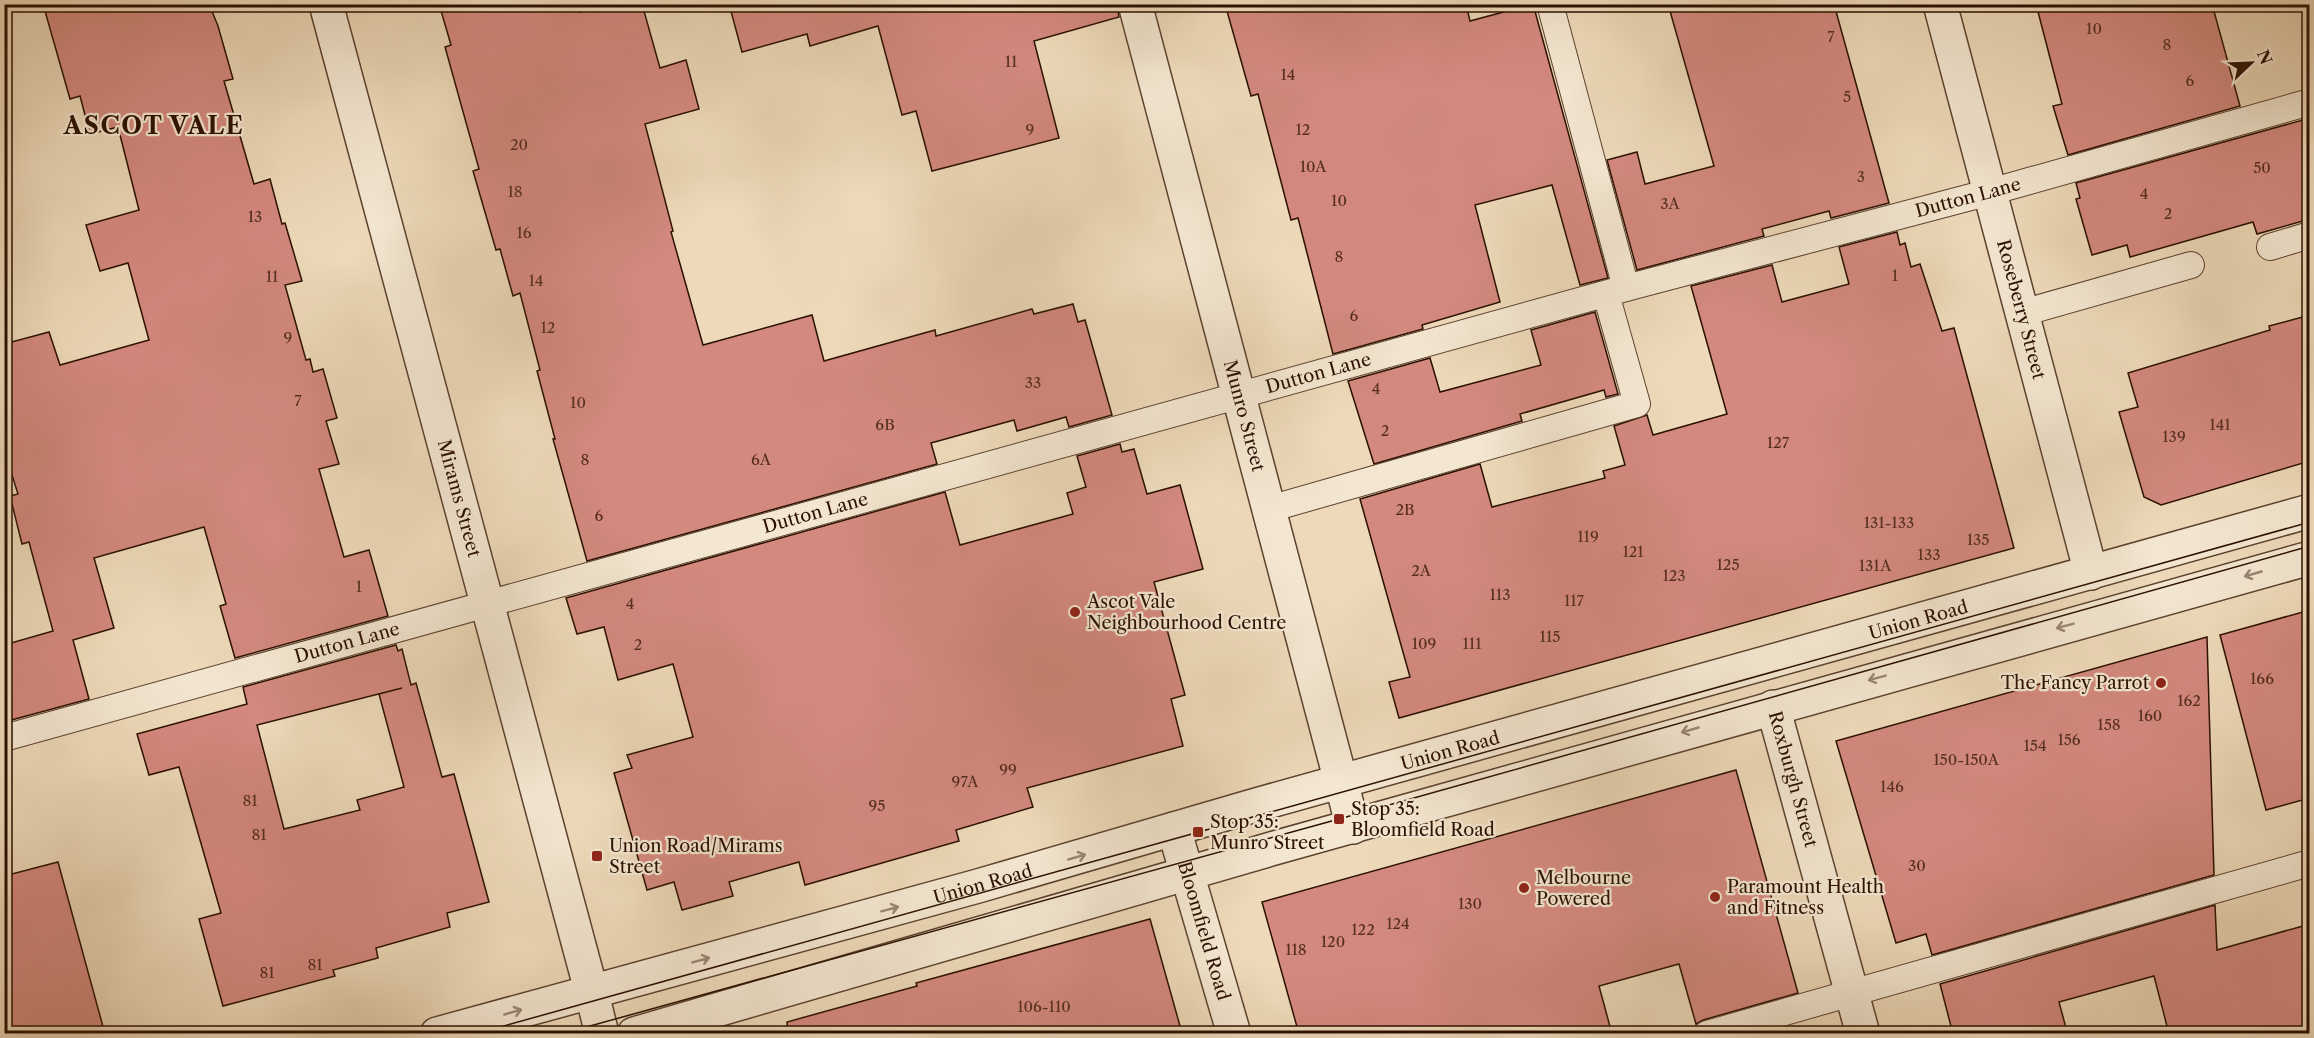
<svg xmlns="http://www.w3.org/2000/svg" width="2314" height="1038" font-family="'Libre Caslon Text',serif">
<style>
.building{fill:#d4897f;stroke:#2b1000;stroke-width:1.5;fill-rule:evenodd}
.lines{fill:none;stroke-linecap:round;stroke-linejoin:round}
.service-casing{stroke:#5c422e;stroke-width:28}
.minor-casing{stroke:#5c422e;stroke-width:36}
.tertiary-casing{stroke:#5c422e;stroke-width:36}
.service{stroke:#f4e7d2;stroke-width:26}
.minor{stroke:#f4e7d2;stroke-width:33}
.tertiary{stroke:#f4e7d2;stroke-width:33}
.tram{stroke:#2b1000;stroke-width:1.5}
.oneway{stroke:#9a8674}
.poi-dot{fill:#8f2418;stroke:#f4e7d2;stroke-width:2}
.labels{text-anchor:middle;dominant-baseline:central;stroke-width:4.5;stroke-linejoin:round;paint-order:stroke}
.number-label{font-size:15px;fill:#552e20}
.street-label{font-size:18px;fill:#2b1000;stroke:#f4e7d2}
.poi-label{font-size:18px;fill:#2b1000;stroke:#f4e7d2;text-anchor:start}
.district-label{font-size:24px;font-weight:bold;letter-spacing:1.5px;fill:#2b1000;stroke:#f4e7d2}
</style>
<rect width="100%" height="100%" fill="#eedaba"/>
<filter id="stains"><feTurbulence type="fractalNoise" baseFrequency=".00333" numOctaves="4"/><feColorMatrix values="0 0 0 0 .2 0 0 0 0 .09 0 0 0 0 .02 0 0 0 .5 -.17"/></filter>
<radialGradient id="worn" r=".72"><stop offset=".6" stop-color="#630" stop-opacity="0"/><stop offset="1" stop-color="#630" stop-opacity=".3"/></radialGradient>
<g class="building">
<path d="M43,4H209L218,26L233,79L224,81L254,184L270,179L282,224L285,223L302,281L285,285L306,360L310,359L313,372L323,369L337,418L326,421L339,464L319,469L344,557L369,550L388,616L235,658L220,606L226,604L204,527L94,558L114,628L73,640L89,699L4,722V645L53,631L29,542L22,544L10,496L18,494L4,450V344L49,332L60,365L149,340L128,263L100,271L86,225L139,210L118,127L90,134L80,96L70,99Z"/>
<path d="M439,4H578L579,12L609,4H642L660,68L686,60L699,109L645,124L673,231L671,232L703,345L812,315L824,361L935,330L936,336L1032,309L1034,314L1073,304L1078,322L1085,320L1112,415L1069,427L1066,417L1017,431L1014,420L931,443L937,464L587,561L553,439H555L537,371L540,370L520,293L513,296L500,249L496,250L473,171L479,169L445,47L451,45Z"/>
<path d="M729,4H1117L1119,17L1034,41L1059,138L932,171L916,111L902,115L878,26L810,46L807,34L742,52Z"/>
<path d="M1225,4H1466L1470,21L1533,4L1608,278L1580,285L1552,185L1475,205L1500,302L1422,325L1423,329L1333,354L1298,218L1291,220L1258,94L1251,96Z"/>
<path d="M1668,4H1834L1889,203L1831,218L1829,211L1762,229L1764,236L1637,270L1607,160L1637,152L1645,184L1714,166Z"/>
<path d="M2036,4H2212L2240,106L2068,155L2053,106L2062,104Z"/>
<path d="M2310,118V219L2257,234L2253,222L2130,257L2127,245L2092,255L2076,199L2080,198L2076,183Z"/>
<path d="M1897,232L1900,245L1905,243L1911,267L1920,264L1942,331L1954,328L2014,548L1399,718L1389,682L1410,677L1360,499L1480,464L1492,507L1605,478L1603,471L1625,465L1614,426L1647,415L1653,435L1727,414L1691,286L1772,265L1782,302L1849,284L1839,247Z"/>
<path d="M1595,312L1618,394L1606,397L1604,390L1520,414L1522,421L1374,464L1348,381L1430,358L1440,392L1541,365L1531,330Z"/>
<path d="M2310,315V461L2161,505L2144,497L2119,412L2138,407L2128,373L2270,330L2269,326Z"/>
<path d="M1120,444L1122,452L1134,449L1147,494L1180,485L1203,569L1154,582L1185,695L1171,699L1183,746L1027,788L1033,807L956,830L959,841L805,885L799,862L729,882L733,896L682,910L674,882L647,890L614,773L632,768L627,755L693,737L673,664L618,680L604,627L577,634L566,598L945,492L960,545L1073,514L1067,493L1086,487L1077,456Z"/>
<path d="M2310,610V798L2266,810L2220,635Z"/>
<path d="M2207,637L2214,875L1932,955L1926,934L1896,943L1836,741Z"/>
<path d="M396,645L398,651L402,649L411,685L416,683L442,777L454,774L489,902L447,913L450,927L376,948L378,958L333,970L335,976L223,1006L199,919L221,913L179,767L149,775L137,734L247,704L243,687ZM402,688L379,694L404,787L357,800L360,810L284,829L257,725Z"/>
<path d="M1736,770L1798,993L1703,1020L1696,1024L1679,964L1599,986L1612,1034H1299L1262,902Z"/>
<path d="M58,862L105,1034H4V876Z"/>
<path d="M2215,905L2217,950L2310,924V1034H2169L2154,976L2059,1002L2066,1028L2044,1034H1953L1940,984Z"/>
<path d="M1150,919L1180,1026L1152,1034H788L787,1022L917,986L916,983Z"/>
</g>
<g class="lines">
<g class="service-casing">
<g id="service">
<path d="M1550,4L1626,288"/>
<path d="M2270,247L2310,235"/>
<path d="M2022,313L2191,265"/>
<path d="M1269,509L1637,404L1606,294"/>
<path id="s1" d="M4,738L1626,288L1990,192L2310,102"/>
<path d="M1707,1034L2310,863"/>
</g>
</g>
<g class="minor-casing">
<g id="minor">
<path id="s2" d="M326,4L591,990"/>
<path id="s3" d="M1135,4L1353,827"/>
<path id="s4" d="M1940,4L2091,573"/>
<path id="s5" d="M1773,707L1863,1034"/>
<path id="s6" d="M1174,829L1234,1034"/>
</g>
</g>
<g class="tertiary-casing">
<g id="tertiary">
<path d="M591,990L602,1034"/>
<path id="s7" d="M437,1034L978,886L1256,805L2310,511"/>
<path d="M634,1034L1271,849L2310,558"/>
</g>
</g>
<use href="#service" class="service"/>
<use href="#minor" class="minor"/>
<use href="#tertiary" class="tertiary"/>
<g class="tram">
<path d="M475,1034L2310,522"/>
<path d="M561,1034L1339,819L2310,546"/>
</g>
</g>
<defs><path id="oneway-shaft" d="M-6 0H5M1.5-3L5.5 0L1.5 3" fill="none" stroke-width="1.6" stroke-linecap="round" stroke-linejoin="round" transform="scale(1.5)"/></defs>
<g class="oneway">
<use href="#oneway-shaft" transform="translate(2253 574) rotate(164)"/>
<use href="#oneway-shaft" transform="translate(2065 626) rotate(165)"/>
<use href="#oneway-shaft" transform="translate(1877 678) rotate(165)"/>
<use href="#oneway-shaft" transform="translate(1690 730) rotate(164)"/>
<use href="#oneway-shaft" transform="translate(1077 857) rotate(-16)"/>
<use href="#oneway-shaft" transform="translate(890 909) rotate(-15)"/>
<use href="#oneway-shaft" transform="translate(701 960) rotate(-15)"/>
<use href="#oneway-shaft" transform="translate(513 1012) rotate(-16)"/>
</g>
<g class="poi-dot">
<circle cx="1075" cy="612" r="6"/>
<circle cx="2161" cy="683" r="6"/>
<rect x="1333" y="813" width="12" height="12" rx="3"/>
<rect x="1192" y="826" width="12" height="12" rx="3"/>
<rect x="591" y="850" width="12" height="12" rx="3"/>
<circle cx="1524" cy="888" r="6"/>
<circle cx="1715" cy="897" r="6"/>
</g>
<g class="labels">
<g class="number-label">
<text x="2094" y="28">10</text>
<text x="1831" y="36">7</text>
<text x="2167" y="44">8</text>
<text x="1011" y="61">11</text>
<text x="1288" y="74">14</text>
<text x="2190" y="80">6</text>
<text x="1847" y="96">5</text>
<text x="1030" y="129">9</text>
<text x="1303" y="129">12</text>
<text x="519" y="144">20</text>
<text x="1313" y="166">10A</text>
<text x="2262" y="167">50</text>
<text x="1861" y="176">3</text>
<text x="515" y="191">18</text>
<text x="2144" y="193">4</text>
<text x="1339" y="200">10</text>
<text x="1670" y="203">3A</text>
<text x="2168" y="213">2</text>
<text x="255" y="216">13</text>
<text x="524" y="232">16</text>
<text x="1339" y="256">8</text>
<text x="1895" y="275">1</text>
<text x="272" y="276">11</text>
<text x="536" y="280">14</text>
<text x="1354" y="315">6</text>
<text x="548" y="327">12</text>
<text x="288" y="337">9</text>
<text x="1033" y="382">33</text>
<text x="1376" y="388">4</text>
<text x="298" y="400">7</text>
<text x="578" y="402">10</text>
<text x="885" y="424">6B</text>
<text x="2220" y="424">141</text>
<text x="1385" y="430">2</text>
<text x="2174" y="436">139</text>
<text x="1778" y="442">127</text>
<text x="585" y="459">8</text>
<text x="761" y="459">6A</text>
<text x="1405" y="509">2B</text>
<text x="599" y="515">6</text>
<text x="1889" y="522">131-133</text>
<text x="1588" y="536">119</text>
<text x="1978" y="539">135</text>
<text x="1633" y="551">121</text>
<text x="1929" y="554">133</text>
<text x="1728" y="564">125</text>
<text x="1875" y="565">131A</text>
<text x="1421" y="570">2A</text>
<text x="1674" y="575">123</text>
<text x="359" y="586">1</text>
<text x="1500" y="594">113</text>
<text x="1574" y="600">117</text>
<text x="630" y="603">4</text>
<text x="1550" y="636">115</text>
<text x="1424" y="643">109</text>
<text x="1472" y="643">111</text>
<text x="638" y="644">2</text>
<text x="2262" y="678">166</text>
<text x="2189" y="700">162</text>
<text x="2150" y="715">160</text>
<text x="2109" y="724">158</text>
<text x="2069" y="739">156</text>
<text x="2035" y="745">154</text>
<text x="1966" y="759">150-150A</text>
<text x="1008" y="769">99</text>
<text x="965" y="781">97A</text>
<text x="1892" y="786">146</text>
<text x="250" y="800">81</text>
<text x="877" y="805">95</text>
<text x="259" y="834">81</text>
<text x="1917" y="865">30</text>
<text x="1470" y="903">130</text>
<text x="1398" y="923">124</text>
<text x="1363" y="929">122</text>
<text x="1333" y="941">120</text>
<text x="1296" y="949">118</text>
<text x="315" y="964">81</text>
<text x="267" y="972">81</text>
<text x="1044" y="1006">106-110</text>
</g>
<g class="street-label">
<text stroke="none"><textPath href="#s1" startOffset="2037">Dutton Lane</textPath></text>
<text stroke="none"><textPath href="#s4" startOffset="316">Roseberry Street</textPath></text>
<text stroke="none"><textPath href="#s1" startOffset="1364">Dutton Lane</textPath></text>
<text stroke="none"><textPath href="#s3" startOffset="426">Munro Street</textPath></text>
<text stroke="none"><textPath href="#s2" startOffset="512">Mirams Street</textPath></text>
<text stroke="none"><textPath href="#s1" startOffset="842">Dutton Lane</textPath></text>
<text stroke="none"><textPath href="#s7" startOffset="1538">Union Road</textPath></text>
<text stroke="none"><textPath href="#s1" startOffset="356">Dutton Lane</textPath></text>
<text stroke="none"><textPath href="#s7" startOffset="1052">Union Road</textPath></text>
<text stroke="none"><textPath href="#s5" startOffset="75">Roxburgh Street</textPath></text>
<text stroke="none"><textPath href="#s7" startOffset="566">Union Road</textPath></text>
<text stroke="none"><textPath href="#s6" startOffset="106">Bloomfield Road</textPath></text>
</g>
<g class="poi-label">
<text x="1087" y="602">Ascot Vale<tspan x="1087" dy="21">Neighbourhood Centre</tspan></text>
<text x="2149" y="683" text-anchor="end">The Fancy Parrot</text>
<text x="1351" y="809">Stop 35:<tspan x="1351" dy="21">Bloomfield Road</tspan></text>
<text x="1210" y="822">Stop 35:<tspan x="1210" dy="21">Munro Street</tspan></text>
<text x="609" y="846">Union Road/Mirams<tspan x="609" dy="21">Street</tspan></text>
<text x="1536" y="878">Melbourne<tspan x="1536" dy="21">Powered</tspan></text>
<text x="1727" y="887">Paramount Health<tspan x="1727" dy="21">and Fitness</tspan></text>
</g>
<g class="district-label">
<text x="154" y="125">ASCOT VALE</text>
</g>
</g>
<rect width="2314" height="1038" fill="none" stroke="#eedaba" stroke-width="24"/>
<rect x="6" y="6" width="2302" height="1026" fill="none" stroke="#2b1000" stroke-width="3"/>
<rect x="12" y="12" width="2290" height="1014" fill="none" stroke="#2b1000" stroke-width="1.5"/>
<g transform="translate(2251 63) rotate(67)" stroke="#f4e7d2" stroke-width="4.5" paint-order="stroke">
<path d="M0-4.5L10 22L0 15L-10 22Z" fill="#2b1000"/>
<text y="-9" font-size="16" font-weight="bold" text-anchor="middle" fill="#2b1000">N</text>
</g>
<rect width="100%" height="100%" filter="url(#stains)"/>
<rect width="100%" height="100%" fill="url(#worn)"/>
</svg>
